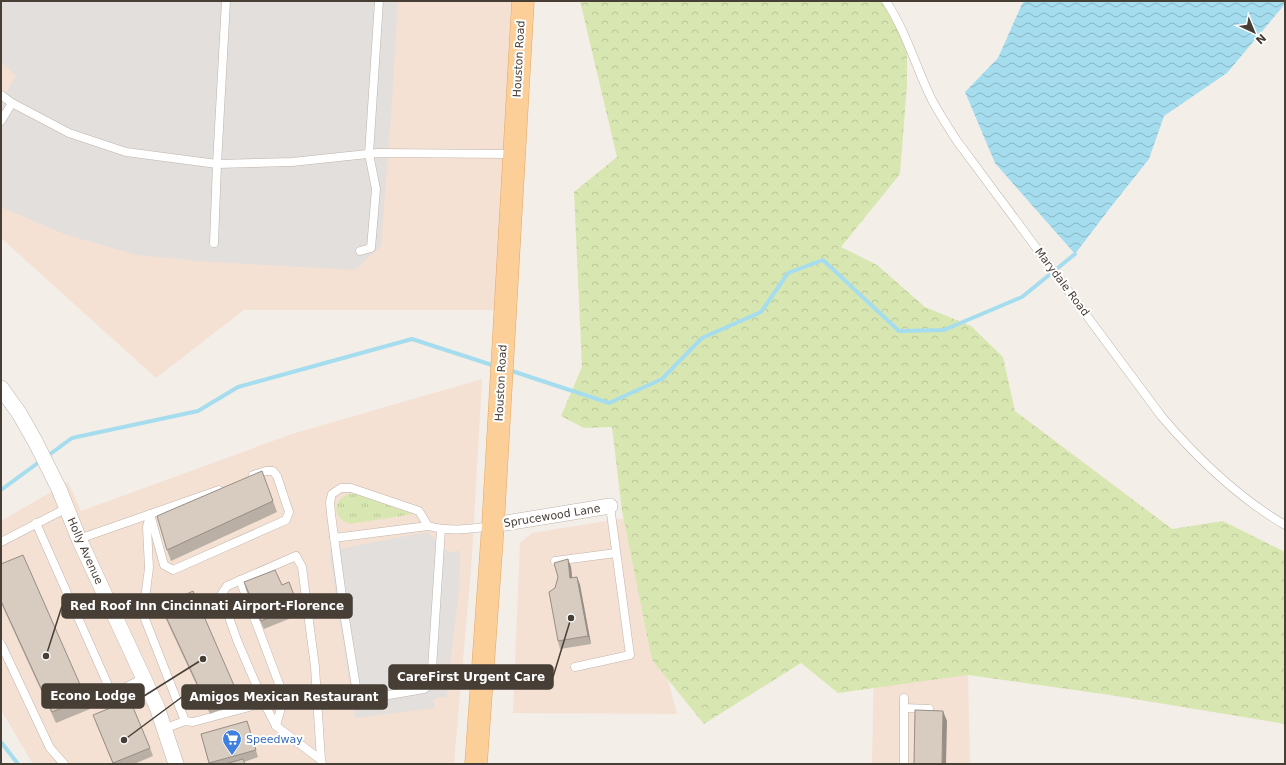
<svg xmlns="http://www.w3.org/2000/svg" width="1286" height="765" font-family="'DejaVu Sans',sans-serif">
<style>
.commercial{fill:#f5e1d3}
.grass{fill:url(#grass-tufts)}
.forest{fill:url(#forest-crowns)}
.parking{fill:#e2dfdc}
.water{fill:url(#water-waves)}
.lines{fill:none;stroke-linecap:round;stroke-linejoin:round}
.stream{stroke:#a5ddef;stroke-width:4}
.lane-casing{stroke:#bfb4aa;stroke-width:9}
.street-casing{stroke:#bfb4aa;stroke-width:16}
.primary-casing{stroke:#e2a868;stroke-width:23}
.lane{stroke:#fff;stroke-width:8}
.street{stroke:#fff;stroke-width:15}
.primary{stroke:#fccf98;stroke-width:22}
.wall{fill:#baafa5}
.shaded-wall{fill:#978e86}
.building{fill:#d8cbc0;stroke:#978e86}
.labels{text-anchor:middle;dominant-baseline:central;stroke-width:4;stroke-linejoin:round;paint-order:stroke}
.street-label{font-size:11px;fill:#473e36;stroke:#fff}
.shop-label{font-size:11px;fill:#366cbe;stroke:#fff;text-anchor:start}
.leader{fill:none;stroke:#473e36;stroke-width:1.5}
.callout-dot{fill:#473e36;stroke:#fff;stroke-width:1.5}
.callout{fill:#473e36;stroke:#473e36;stroke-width:1.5}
.callout-label{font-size:12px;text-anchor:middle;font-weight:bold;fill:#fff}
</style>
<defs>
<pattern id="grass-tufts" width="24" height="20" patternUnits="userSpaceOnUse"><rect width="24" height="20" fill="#d8e7b1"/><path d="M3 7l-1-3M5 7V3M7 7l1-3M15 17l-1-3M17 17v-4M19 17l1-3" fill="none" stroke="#bbc799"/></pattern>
<pattern id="forest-crowns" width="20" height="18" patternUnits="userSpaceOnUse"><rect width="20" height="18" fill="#d8e7b1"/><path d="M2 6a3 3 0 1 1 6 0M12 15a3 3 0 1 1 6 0" fill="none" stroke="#bbc799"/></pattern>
<pattern id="water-waves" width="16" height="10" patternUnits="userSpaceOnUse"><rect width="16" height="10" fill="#a5ddef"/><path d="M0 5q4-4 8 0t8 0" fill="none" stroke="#88b5c2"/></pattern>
</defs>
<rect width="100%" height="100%" fill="#f3eee8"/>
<g class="commercial">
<path d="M1,1H523L505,310H244L156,378L1,238Z"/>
<path d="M482,379L472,557L454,764H33L1,710V521L68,482L81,511L292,434Z"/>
<path d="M625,518L677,714L513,713L520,543L532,533Z"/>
<path d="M874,660L968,675L970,764H872Z"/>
</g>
<path class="grass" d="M349,494H355L413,514L350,524C332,518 332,500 349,494Z"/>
<path class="forest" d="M580,1H886L907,38V86L900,174L841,247L877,265L925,307L971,326L1003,357L1015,411L1172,529L1223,521L1285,552V724L1110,695L968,675L838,693L801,663L704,724L652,660L622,511L612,427L584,428L561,416L582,367L574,192L617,157Z"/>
<g class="parking">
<path d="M1,1H398L391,115L381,246L355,270L198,261L137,255L64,234L1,207V101L16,76L1,62Z"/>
<path d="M427,532L448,552L460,551L459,590L446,698L443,697H437L433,701L435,708L355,718L329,551Z"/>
</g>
<path class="water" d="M1025,1H1285V4L1227,73L1164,116L1149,159L1110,208L1075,254L995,163L965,92L998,58L1022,4Z"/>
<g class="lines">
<g class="stream">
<path d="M509,370L609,403L662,379L702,338L761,312L788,273L823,260L899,331L944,330L1022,297L1075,254"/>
<path d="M1,490L72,438L198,411L238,387L412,339L495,366"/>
<path d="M1,742L18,764"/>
</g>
<g class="lane-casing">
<g id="lane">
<path d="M886,1C906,32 915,64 930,96C938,112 948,127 957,141L1162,417C1198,459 1237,497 1285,525"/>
<path d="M1,95L12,103L69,133L126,152L217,164L292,162L377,153L514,154"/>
<path d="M1,121L12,103"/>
<path d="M214,243L217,164L226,1"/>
<path d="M360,251L371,248L376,189L369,154L379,1"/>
<path d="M150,514L164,565L173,570L286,520L289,512L277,476L273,471H266L253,475"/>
<path d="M150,515L147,527L149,568L143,614L185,721"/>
<path d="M36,523L112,694L144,678"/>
<path d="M428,526L419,511L351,488H341L332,494L330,502L331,514L345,619L357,693L359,696L365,699L424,689L431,684L441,529"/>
<path d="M334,538L428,526C450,532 470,529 492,526"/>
<path d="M79,539L219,490"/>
<path d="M1,542L67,508"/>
<path d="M555,561L616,553"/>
<path d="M240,580L284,697L276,726"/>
<path d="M1,644L50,748L64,764"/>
<path d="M575,667L630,655L610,506"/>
<path d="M904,708L929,709"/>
<path d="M166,728L185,721L193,722L264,703"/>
<path d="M321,760L315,667L302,567L296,556L227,586L221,595L237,640L264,703L276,726L321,760L322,764"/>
<path d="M904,764V698"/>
</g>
</g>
<g class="street-casing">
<g id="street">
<path d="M1,388L19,413L35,441L59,489L79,539L157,707L176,764"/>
<path d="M493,525L610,506"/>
</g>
</g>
<g class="primary-casing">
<path id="primary" d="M476,764L493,525L523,1"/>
</g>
<use href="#lane" class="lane"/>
<use href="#street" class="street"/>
<use href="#primary" class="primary"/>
</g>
<g class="wall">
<path d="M262,471L277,512L171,561L167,550Z"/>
<path d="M568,559L571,567L572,577H577L580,585L591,644L560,649L558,641L555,588Z"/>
<path d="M1,564L86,698L90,709L56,723L1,603Z"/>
<path d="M244,582L282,585L289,582L301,614L264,629L246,590Z"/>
<path d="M161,606L236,690L240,701L210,714L165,617Z"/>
<path d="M247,721L258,757L244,762L245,764H209L201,734Z"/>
<path d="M96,723L150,748L153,756L134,764H113Z"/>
</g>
<g class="shaded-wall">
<path d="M568,559L571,567L573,586L570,578Z"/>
<path d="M577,577L580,585L591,644L588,636Z"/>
<path d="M943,711L947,721L946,764H942Z"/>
</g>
<g class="building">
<path d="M262,471L273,501L167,550L157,516Z"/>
<path d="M23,555L86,698L52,712L1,601V564Z"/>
<path d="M568,559L570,578L577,577L588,636L558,641L549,592L555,588L558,577L554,563Z"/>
<path d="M275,570L282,585L289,582L298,606L261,621L244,582Z"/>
<path d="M193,591L236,690L206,703L161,606Z"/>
<path d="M130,700L150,748L113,763L93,715Z"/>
<path d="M915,710L943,711L942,764H914Z"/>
<path d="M247,721L256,750L209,763L201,734Z"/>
<path d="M243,759L245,764H225Z"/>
</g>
<defs>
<g id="supermarket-pin" transform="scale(1)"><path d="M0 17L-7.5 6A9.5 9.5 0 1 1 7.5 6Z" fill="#3f7fe0" stroke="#fff"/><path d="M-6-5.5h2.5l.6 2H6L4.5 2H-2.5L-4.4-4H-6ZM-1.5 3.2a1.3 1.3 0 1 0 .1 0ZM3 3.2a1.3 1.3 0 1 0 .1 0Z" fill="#fff"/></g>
</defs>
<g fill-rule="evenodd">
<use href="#supermarket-pin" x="232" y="739"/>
</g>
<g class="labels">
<g class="street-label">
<text transform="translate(519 59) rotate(-87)">Houston Road</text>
<text transform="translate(1062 282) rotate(53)">Marydale Road</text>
<text transform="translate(501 383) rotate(-87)">Houston Road</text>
<text transform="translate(552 516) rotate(-9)">Sprucewood Lane</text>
<text transform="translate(85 551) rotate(66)">Holly Avenue</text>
</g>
<g class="shop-label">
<text x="246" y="739">Speedway</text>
</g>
</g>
<path class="leader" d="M46 656L62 606M571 618L553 677M203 659L144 696M124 740L182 697"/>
<g class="callout-dot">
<circle cx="46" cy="656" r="4"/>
<circle cx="571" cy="618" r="4"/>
<circle cx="203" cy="659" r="4"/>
<circle cx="124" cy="740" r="4"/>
</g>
<g class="callout">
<rect x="62" y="594" width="290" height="24" rx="4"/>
<rect x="389" y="665" width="164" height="24" rx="4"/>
<rect x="42" y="684" width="102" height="24" rx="4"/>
<rect x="182" y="685" width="205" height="24" rx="4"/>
</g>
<g class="callout-label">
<text x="207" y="610">Red Roof Inn Cincinnati Airport-Florence</text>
<text x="471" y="681">CareFirst Urgent Care</text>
<text x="93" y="700">Econo Lodge</text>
<text x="284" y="701">Amigos Mexican Restaurant</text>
</g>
<rect width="1286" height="765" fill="none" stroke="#473e36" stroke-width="4"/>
<g transform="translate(1254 32) rotate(136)" stroke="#ffffff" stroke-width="3" paint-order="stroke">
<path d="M0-3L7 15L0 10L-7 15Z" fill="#473e36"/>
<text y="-6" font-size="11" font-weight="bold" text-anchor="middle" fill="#473e36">N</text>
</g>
</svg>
